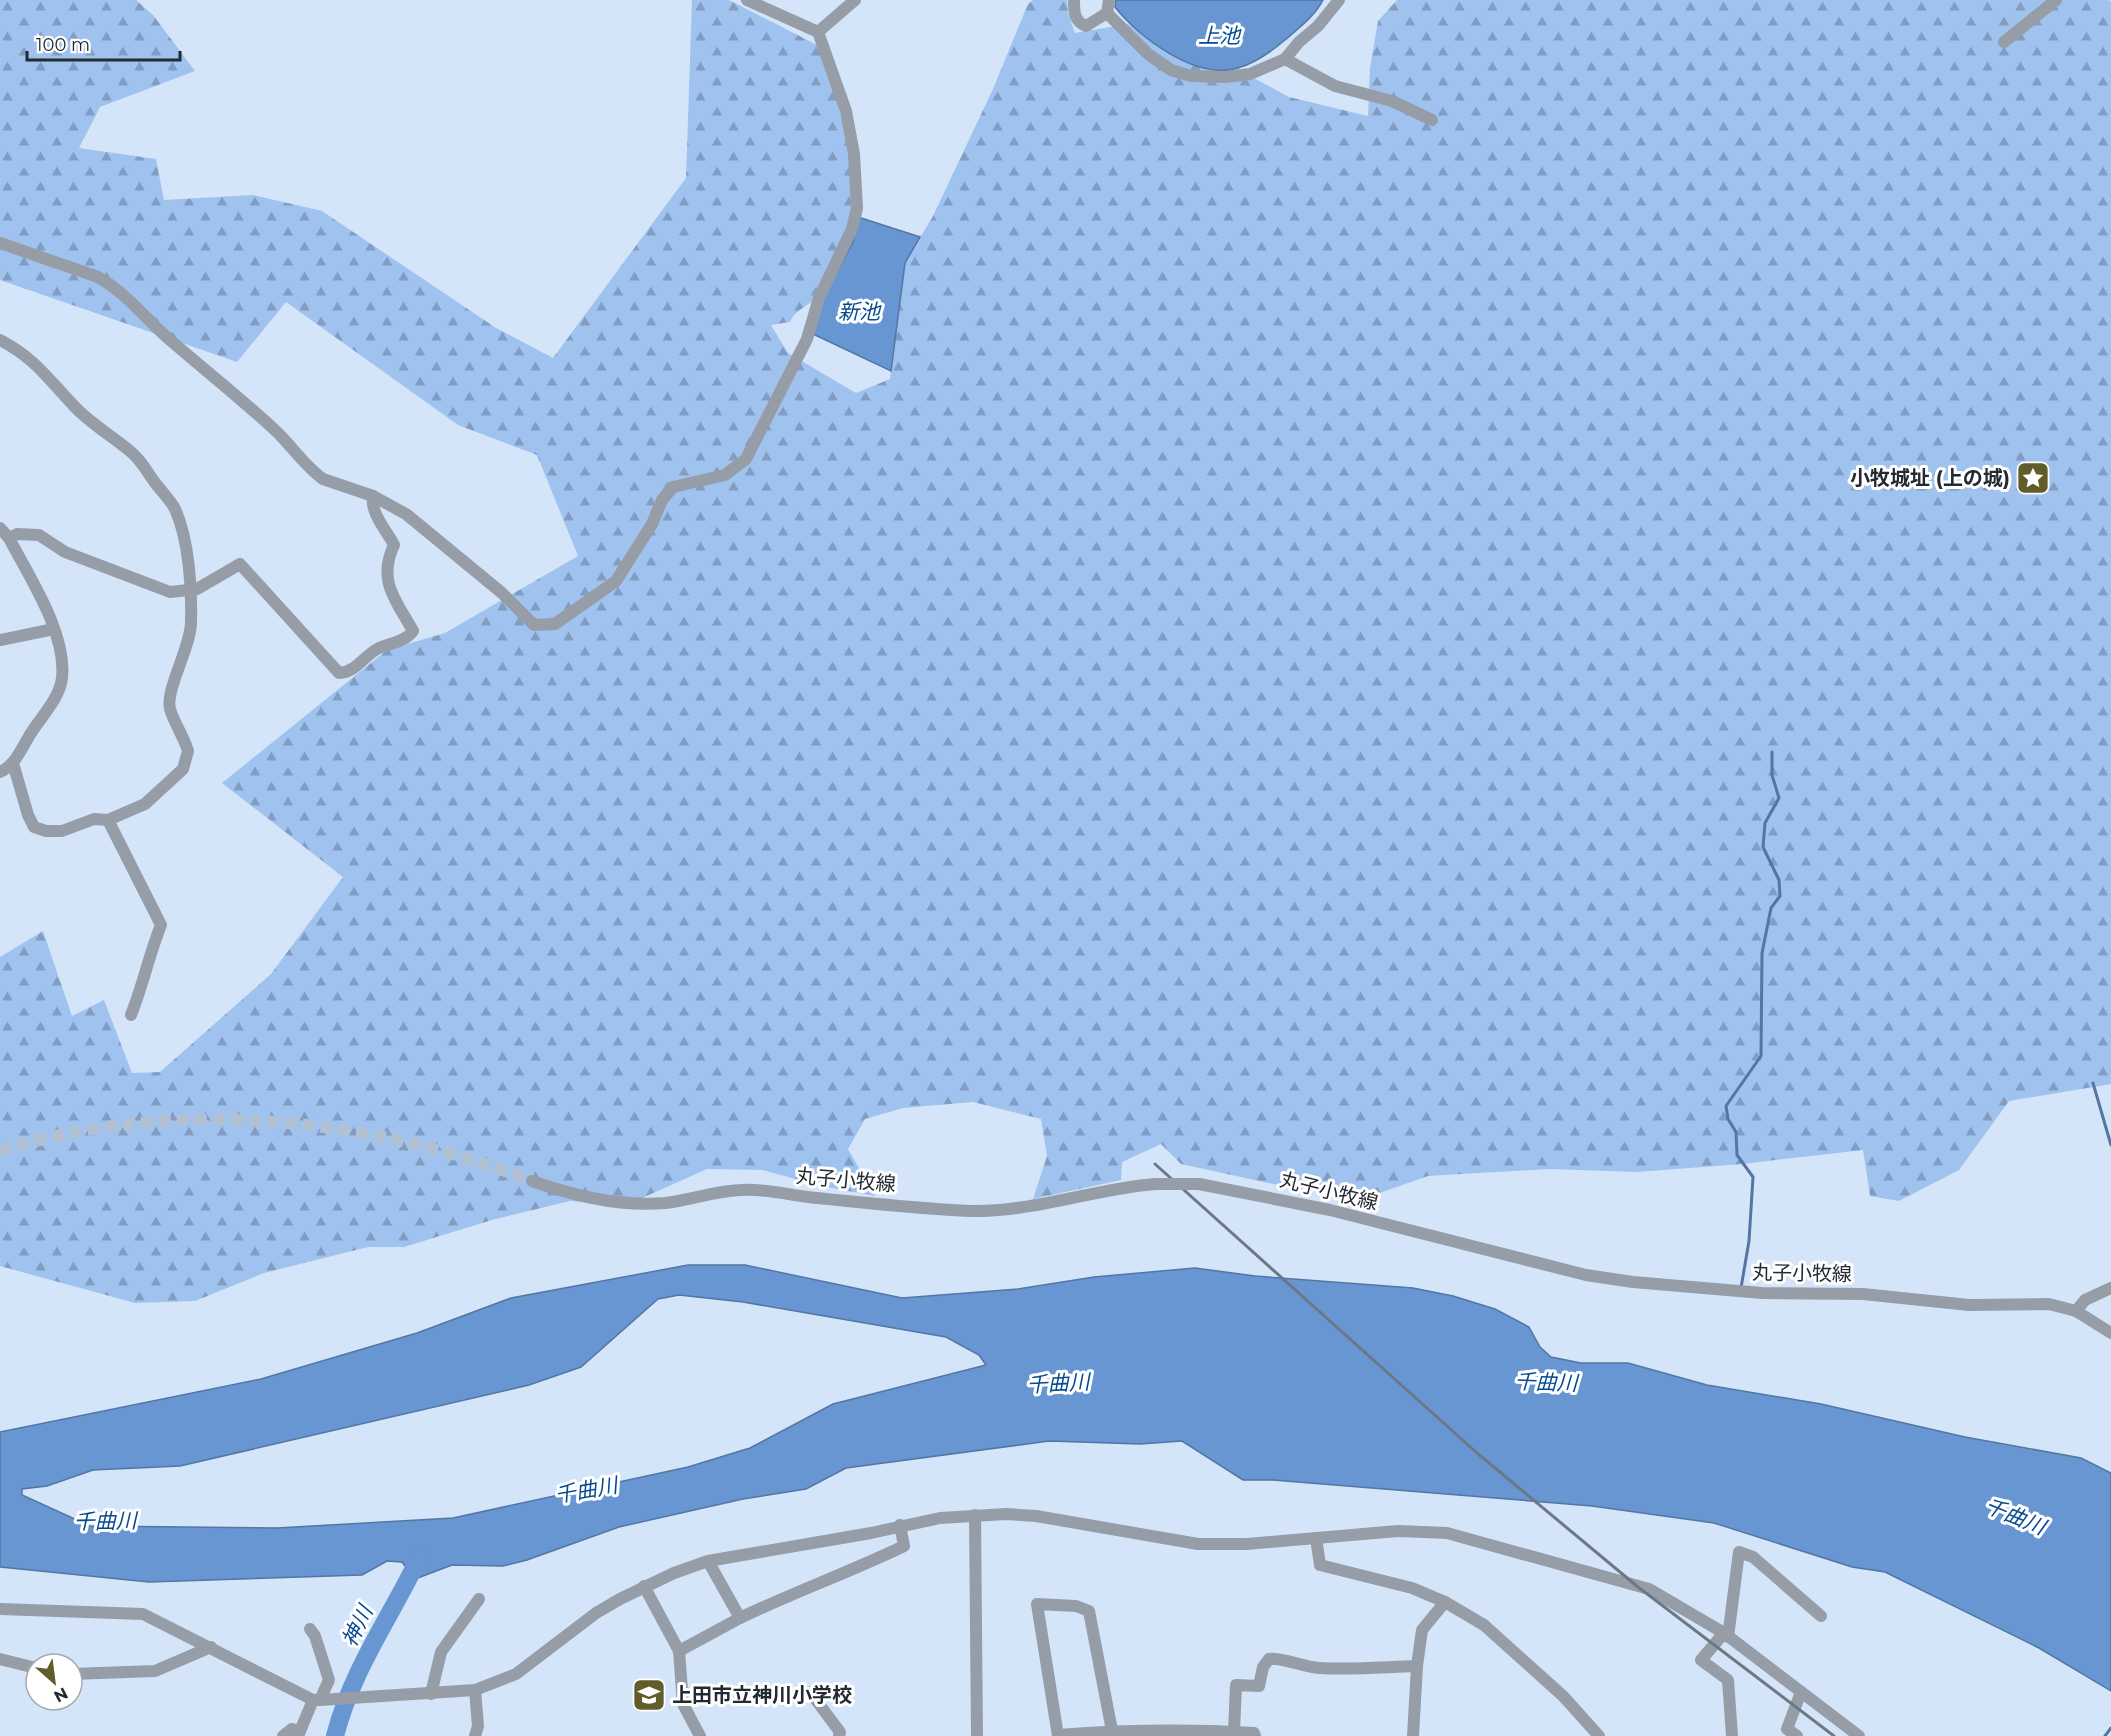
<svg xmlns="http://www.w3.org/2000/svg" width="2111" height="1736" font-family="Montserrat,'Noto Sans JP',sans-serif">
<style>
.forest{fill:url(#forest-firs)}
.water{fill:#6796d3;stroke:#5376a2;stroke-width:1.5;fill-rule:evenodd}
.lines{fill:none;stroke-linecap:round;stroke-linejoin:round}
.stream{stroke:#5376a2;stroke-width:3}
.river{stroke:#6796d3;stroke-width:18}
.minor-tunnel{stroke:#b1c0d2;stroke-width:12;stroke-dasharray:12 6;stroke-linecap:butt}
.minor{stroke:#969da6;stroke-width:12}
.rail{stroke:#6c7884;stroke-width:3}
.minor-bridge{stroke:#969da6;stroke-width:12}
.labels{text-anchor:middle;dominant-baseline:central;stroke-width:6;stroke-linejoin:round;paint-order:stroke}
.poi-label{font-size:20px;font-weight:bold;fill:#232a31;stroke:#fff;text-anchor:end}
.street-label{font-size:20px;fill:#232a31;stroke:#fff}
.water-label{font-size:21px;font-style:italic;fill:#044b93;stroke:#fff}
</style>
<defs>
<pattern id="forest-firs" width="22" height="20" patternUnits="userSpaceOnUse" patternTransform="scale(1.5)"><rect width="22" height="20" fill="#9fc2ef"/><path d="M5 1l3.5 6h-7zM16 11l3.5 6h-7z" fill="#819ec2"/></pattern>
</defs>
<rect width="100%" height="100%" fill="#d4e5fa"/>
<path class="forest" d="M0,0H136L153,15L195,71L100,107L79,148L156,159L164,200L253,195L322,211L496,328L553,358L686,178L692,0H729L819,46C836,99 866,176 848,231C841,252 829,273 819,293C812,306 796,308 790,322L771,325L788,353L856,393L890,379L905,263L933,216L993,89L1028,4L1033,0H1067L1068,13L1075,33L1128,24L1160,48L1183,60L1219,70L1237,69L1289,97L1368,116L1370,68L1378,21L1397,0H2109L2111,2V1084L2009,1101L1959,1170L1899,1201L1870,1196L1863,1150L1742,1164L1637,1172L1549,1169L1428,1176L1374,1195L1296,1189L1181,1164L1161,1144L1122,1162L1121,1180L1033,1199L1047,1156L1041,1119L973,1102L903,1108L865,1119L848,1149L875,1196L816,1185L763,1170L707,1169L640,1199L612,1204L570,1201L492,1220L404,1247H368L264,1273L195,1301L135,1303L0,1266V957L43,931L72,1016L104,1000L132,1073L160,1072L271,974L343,877L222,783L387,650L445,633L578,556L537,455L458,425L286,302L237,362L0,280Z"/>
<g class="water">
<path d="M1116,0H1323C1315,16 1299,28 1285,40C1272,51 1255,63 1238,68C1197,81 1138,37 1115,7Z"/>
<path d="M858,217L920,237L905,263L891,371L813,334L822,300L853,242Z"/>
<path d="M688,1265H745L902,1298L1018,1289L1094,1277L1195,1268L1255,1276L1413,1288L1453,1296L1495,1309L1529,1327L1540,1347L1551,1357L1581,1363H1628L1707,1385L1821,1404L1965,1437L2081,1458L2111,1473V1691L2039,1648L1885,1572L1852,1567L1714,1523L1592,1506L1273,1480H1243L1182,1441L1140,1444L1049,1441L846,1468L806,1489L743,1499L619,1527L527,1560L503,1566L452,1565L415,1579L402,1562L387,1561L362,1575L149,1582L0,1567V1432L261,1379L417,1333L511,1298ZM679,1295L743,1302L946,1337L979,1355L986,1365L833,1404L750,1448L688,1467L453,1518L277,1528L90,1526L22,1495V1489L47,1486L93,1470L180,1466L529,1385L581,1367L658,1299Z"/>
</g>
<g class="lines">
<g class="stream">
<path d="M2093,1083L2111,1145"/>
<path d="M1741,1288L1749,1241L1753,1177L1737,1155L1736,1132L1728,1119L1726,1106L1761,1056L1762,953L1771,908L1780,896L1779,880L1763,847L1765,823L1779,798L1772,775V752"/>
<path d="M2105,1736L2111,1728"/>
</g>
<path class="river" d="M335,1736C352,1669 392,1615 421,1554"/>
<path class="minor-tunnel" d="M0,1151C172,1097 366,1116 532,1181"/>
<g class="minor">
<path d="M1074,0C1074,12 1074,21 1086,26L1107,13"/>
<path d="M1107,13L1148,54L1171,70L1191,76L1226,77L1250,74L1285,59L1299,42L1318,26L1339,0"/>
<path d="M1107,13L1109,0"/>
<path d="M818,32L855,0"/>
<path d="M2004,42L2056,0"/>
<path d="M1285,59L1335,86L1392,101L1432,120"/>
<path d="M0,243L98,277C126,293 145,318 170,340C206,371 243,400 278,433C293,448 306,467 323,479L373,496L406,514L502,593L534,625L555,624L616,581L652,524L662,500L673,487L725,475L746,459L807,339L819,298L852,229L857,208L854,154L846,111L818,32L747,0"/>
<path d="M0,340C35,358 48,379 74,406C91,424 112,436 131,452C140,459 147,471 153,480C160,490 170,499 175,509C189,540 192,588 191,622C191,647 165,690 170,709C174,723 184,737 188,751L183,769L145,804L108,820L94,819L62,831H46L34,827L28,815L13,763"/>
<path d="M0,528L9,538C29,577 67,633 62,678C60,697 43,715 33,730C23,744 17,765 0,772"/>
<path d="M9,538L17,534L39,535L65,552L170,592L197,589L240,564L339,673C357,672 363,656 379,648C390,643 405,642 413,631C396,600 377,581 394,545C387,531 370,513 373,496"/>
<path d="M0,640L54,629"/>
<path d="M108,820L161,925C149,955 143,985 131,1015"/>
<path d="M532,1181C574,1196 619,1207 665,1203C690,1200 715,1191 741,1190C766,1188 792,1196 817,1198C868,1203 921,1209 971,1211C1034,1212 1094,1189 1155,1184"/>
<path d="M1199,1184L1330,1210L1586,1275L1633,1282L1762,1293L1863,1294L1969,1305L2049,1304L2076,1311L2111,1333"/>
<path d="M2076,1311L2085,1300L2111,1288"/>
<path d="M975,1515L977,1736"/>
<path d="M1316,1538L1320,1565L1412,1588L1445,1602L1484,1625L1563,1696L1599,1736"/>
<path d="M708,1561L740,1618C794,1592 850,1572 904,1546L900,1525"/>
<path d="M644,1586L679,1651L740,1618"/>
<path d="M0,1609L143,1614L313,1700H320L475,1690L516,1674L596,1613L620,1599L674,1573L708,1561L871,1533L940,1518L1006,1514L1036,1516L1198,1544H1247L1398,1531L1447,1533L1649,1589L1724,1633L1859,1736"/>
<path d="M310,1629L315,1636L329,1680L320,1700"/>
<path d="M1724,1633L1701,1660L1728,1680L1732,1736"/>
<path d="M1728,1637L1739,1552L1753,1557L1821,1616"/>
<path d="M679,1651L683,1704L700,1736"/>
<path d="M0,1659L36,1668"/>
<path d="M72,1674L155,1671L211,1647"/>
<path d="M475,1690L478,1726L475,1736"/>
<path d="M810,1692L840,1732L839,1736"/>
<path d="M431,1694L441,1652L479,1599"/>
<path d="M1234,1732L1236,1685L1259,1686L1263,1667L1269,1659C1280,1657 1304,1667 1319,1668C1351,1670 1384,1667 1417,1666"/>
<path d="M1058,1735C1123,1730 1189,1729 1254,1733L1255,1736"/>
<path d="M283,1736L292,1729L300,1731"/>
<path d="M298,1736L313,1700"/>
<path d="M1058,1736L1037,1604L1076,1606L1089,1611L1113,1736"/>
<path d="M1413,1736L1417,1666L1422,1630L1445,1602"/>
<path d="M1797,1736L1787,1729L1801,1692"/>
</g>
<path class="rail" d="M1155,1164L1477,1453L1638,1587L1834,1736"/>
<path class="minor-bridge" d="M1155,1184H1199"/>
</g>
<defs>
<g id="sight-square" transform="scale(1.725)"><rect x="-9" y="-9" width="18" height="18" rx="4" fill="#615d2a" stroke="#fff"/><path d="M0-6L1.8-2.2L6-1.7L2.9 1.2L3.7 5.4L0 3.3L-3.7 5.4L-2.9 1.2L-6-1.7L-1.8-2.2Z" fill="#fff"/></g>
<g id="school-square" transform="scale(1.725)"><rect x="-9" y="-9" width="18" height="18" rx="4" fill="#615d2a" stroke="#fff"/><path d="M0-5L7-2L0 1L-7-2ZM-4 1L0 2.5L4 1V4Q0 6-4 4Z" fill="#fff"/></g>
</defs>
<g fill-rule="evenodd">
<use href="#sight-square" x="2033" y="478"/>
<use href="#school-square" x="649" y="1695"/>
</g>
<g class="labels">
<g class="poi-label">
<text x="2010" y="478">小牧城址 (上の城)</text>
<text x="672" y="1695" text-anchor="start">上田市立神川小学校</text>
</g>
<g class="street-label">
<text transform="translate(846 1180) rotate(5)">丸子小牧線</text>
<text transform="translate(1329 1191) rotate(14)">丸子小牧線</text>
<text transform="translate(1802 1273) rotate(1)">丸子小牧線</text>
</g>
<g class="water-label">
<text x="1219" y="35">上池</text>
<text x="859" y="311">新池</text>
<text transform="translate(1546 1382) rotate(2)">千曲川</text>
<text transform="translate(1058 1383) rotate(-3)">千曲川</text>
<text transform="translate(586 1490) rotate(-10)">千曲川</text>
<text transform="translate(2015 1516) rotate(22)">千曲川</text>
<text transform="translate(105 1521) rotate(-1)">千曲川</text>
<text transform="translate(357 1626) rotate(-64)">神川</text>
</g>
</g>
<g transform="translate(54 1682) rotate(152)"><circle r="28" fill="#ffffff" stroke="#a7aaad" stroke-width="1.5"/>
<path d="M0-4.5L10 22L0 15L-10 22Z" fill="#615d2a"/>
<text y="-9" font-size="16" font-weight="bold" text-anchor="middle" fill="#232a31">N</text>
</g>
<path d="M27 51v9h153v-9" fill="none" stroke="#232a31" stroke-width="3"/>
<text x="36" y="51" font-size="18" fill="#232a31" stroke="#ffffff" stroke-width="4.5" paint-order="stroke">100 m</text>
</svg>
